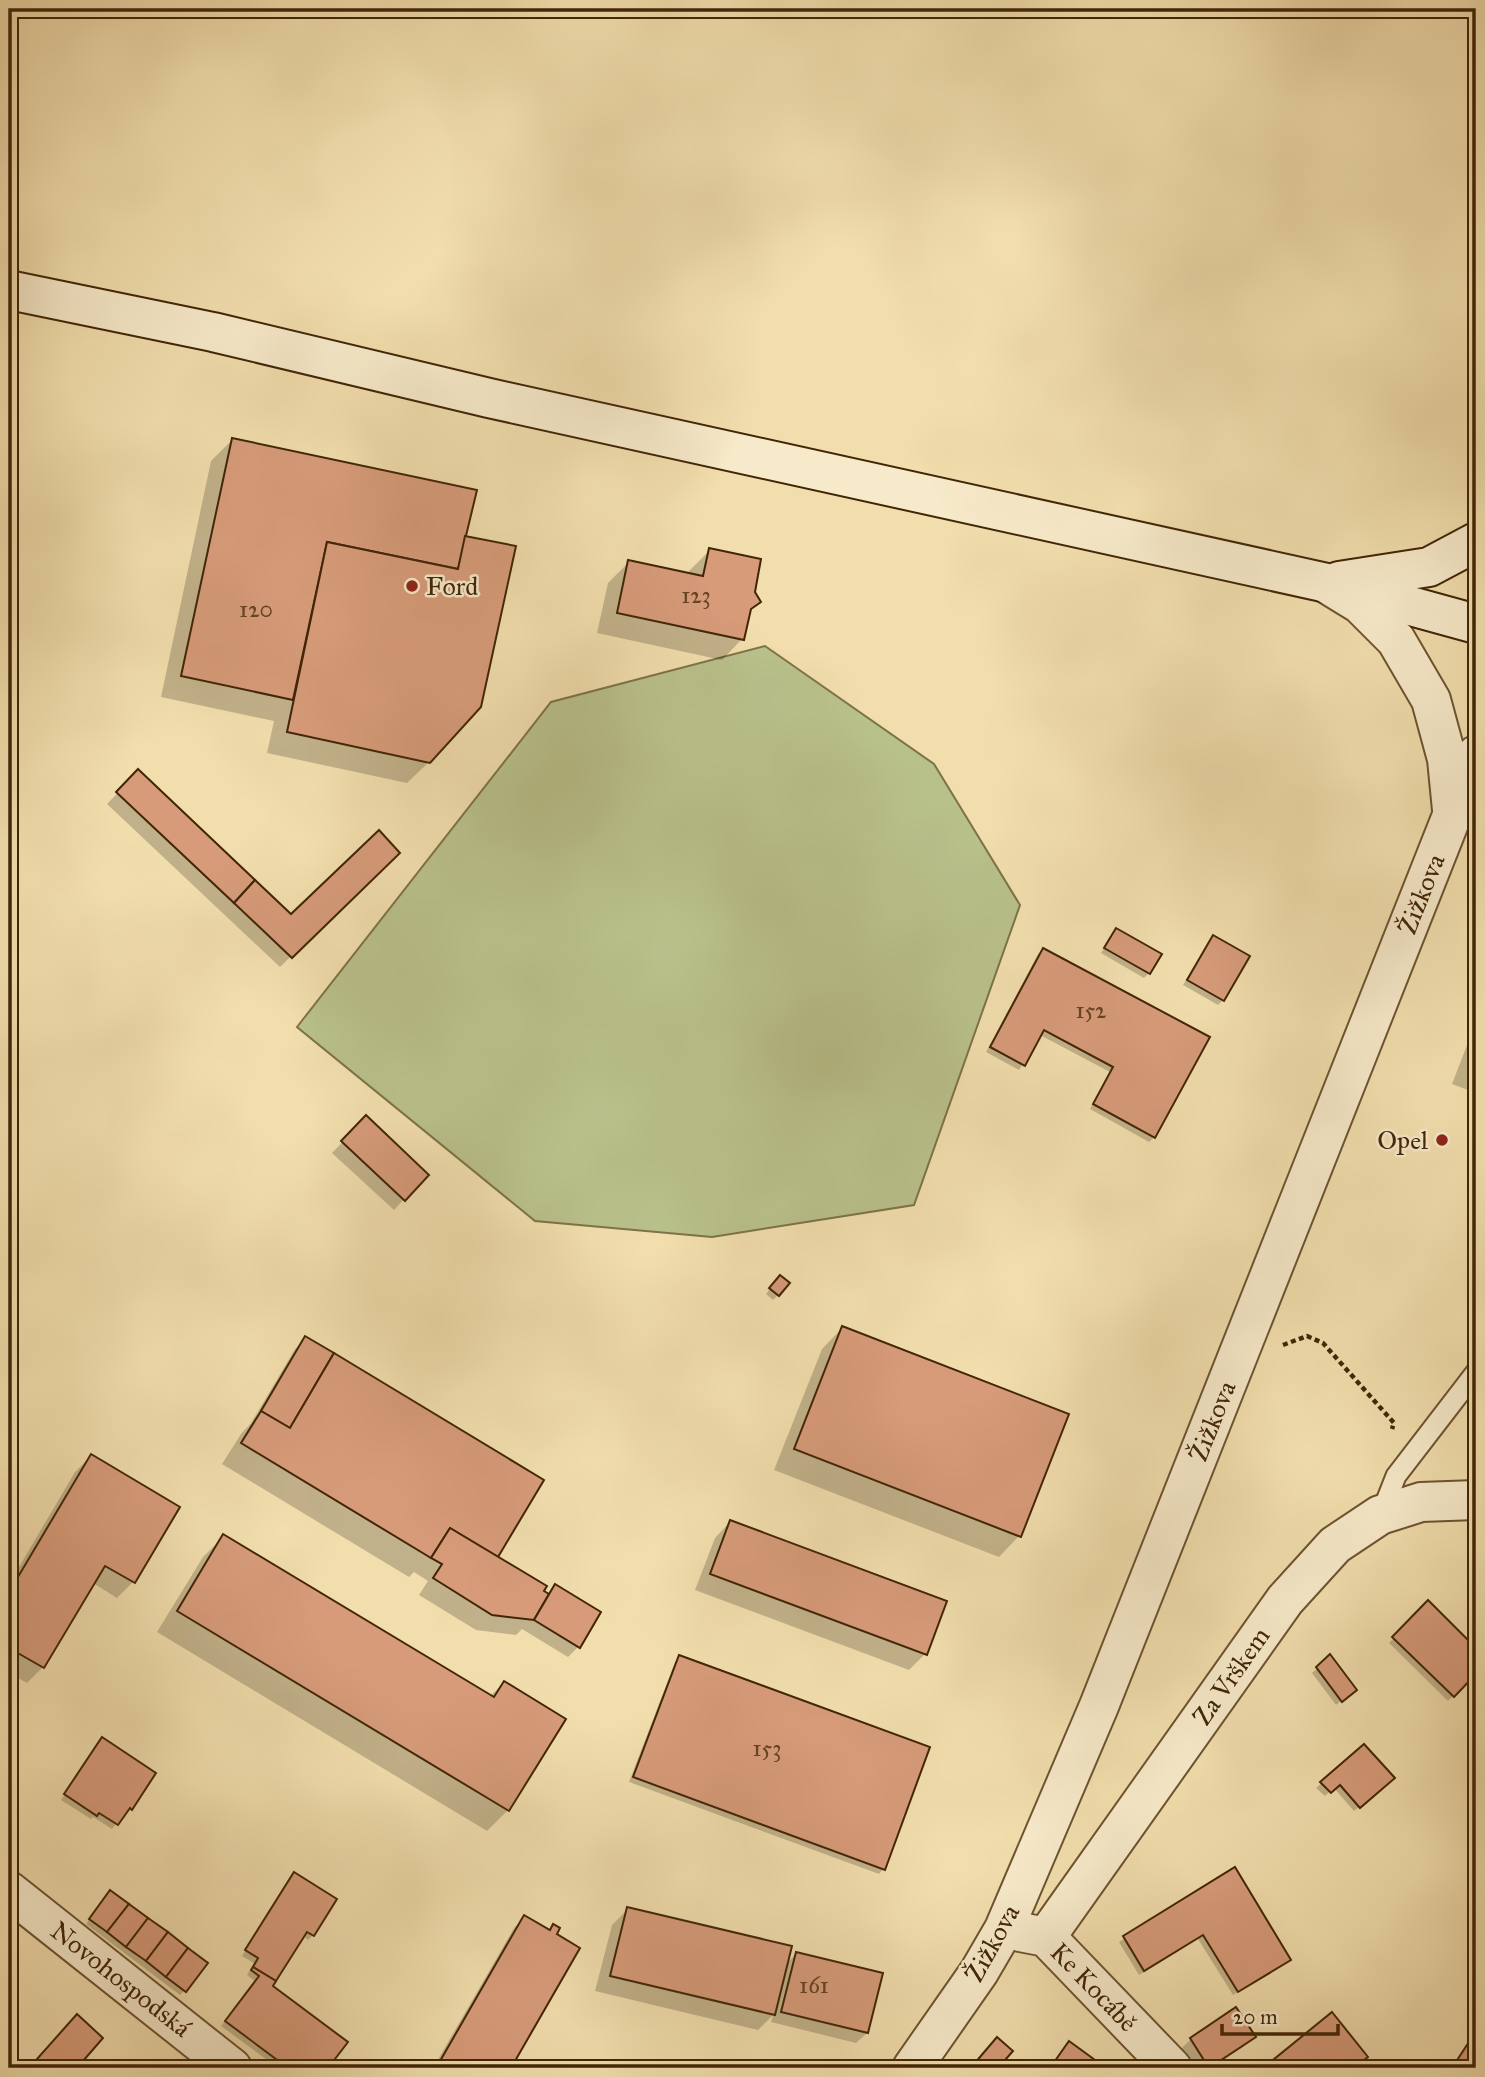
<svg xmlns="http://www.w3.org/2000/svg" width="1485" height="2077" font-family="'IM FELL Great Primer',serif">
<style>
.green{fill:#b9c18b;stroke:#7d7349;stroke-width:2}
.shadow{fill:#0003}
.building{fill:#d79b79;stroke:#412507;stroke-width:2}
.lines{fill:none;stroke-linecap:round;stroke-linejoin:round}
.service-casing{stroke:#6d5330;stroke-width:23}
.minor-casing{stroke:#6d5330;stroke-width:42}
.tertiary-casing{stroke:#6d5330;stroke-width:42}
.secondary-casing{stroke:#412507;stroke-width:42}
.path{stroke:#412507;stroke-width:4.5;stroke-dasharray:5 3.5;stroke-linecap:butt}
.service{stroke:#f7eaca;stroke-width:19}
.minor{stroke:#f7eaca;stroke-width:38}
.tertiary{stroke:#f7eaca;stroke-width:38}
.secondary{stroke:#f7eaca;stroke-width:38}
.poi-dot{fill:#8f2418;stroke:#f7eaca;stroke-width:2.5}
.labels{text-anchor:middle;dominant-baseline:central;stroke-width:5;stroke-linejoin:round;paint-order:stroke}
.number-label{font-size:23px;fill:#664224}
.poi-label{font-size:26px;fill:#412507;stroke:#f7eaca;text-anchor:start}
.street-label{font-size:26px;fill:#412507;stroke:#f7eaca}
</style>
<rect width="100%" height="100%" fill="#f2dead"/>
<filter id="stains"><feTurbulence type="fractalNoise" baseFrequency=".00286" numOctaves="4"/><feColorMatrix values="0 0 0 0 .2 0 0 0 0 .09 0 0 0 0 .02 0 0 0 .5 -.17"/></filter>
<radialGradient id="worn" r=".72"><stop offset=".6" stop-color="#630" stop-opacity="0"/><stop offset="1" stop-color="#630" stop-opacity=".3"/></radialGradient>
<path class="green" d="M765,646L934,764L1020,905L914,1205L712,1237L535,1221L297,1027L551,702Z"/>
<g class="shadow">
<path d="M232,440L463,537L429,762L407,783L267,753L274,721L161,697L211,461Z"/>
<path d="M710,550L753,592L759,602L748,613L742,639L722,660L597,633L608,583L629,562L688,575L689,571Z"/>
<path d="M138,772L291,917L397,853L280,967L107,804Z"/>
<path d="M1116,930L1149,973L1144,978L1101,953Z"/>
<path d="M1213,937L1223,1000L1218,1005L1183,985Z"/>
<path d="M1043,950L1207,1038L1154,1137L1149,1142L1090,1109L1110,1072L1040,1035L1019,1070L986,1052L1038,954Z"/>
<path d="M1476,1022V1093L1452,1084Z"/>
<path d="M366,1118L404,1199L394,1210L332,1153Z"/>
<path d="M775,1282L778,1295L773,1300L766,1294Z"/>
<path d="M842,1328L1019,1536L999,1557L774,1470L822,1349Z"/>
<path d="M306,1339L496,1558L547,1594L555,1586L578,1647L568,1657L522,1629L516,1635L476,1630L419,1595L428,1581L414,1572L409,1577L222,1464L241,1434L251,1423L295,1349Z"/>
<path d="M91,1456L178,1507L133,1582L117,1598L93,1583L43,1667L27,1683L9,1673V1584L75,1472Z"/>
<path d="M730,1522L925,1654L909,1670L695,1590L715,1538Z"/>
<path d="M224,1536L490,1696L504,1683L508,1810L487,1831L157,1632L203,1557Z"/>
<path d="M1428,1603L1476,1650V1672L1448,1701L1389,1643Z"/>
<path d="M679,1657L883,1869L879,1874L629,1782L675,1662Z"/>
<path d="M1330,1657L1350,1694L1336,1705L1312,1673Z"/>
<path d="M97,1744L131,1808L126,1813L125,1812L112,1829L93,1817L91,1819L61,1800Z"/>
<path d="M1364,1746L1388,1783L1354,1811L1334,1788L1325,1796L1316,1788Z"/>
<path d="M1234,1869L1289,1959L1233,1995L1198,1939L1139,1975L1119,1942Z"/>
<path d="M290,1879L313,1935L308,1940L303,1936L271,1986L346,2042L325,2068H278L221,2026L256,1982L247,1975L254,1963L242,1956Z"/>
<path d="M106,1897L185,1990L180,1995L86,1924Z"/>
<path d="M628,1909L786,1964L796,1954L867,2033L856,2043L771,2022L773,2015L758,2030L595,1991L612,1925Z"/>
<path d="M524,1918L578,1948L509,2068H433L514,1928Z"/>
<path d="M1235,2010L1253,2036L1243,2047L1210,2068H1192L1180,2050L1191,2039Z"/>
<path d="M1360,2061L1352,2068H1266L1270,2065Z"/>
</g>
<g class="building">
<path d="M232,438L477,490L458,569L327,542L293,700L181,676Z"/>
<path d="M465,536L516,546L481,707L430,763L287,732L327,542L458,569Z"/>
<path d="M709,548L761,559L755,592L761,602L751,609L744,640L617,613L628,560L703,576Z"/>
<path d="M138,769L255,880L234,903L116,792Z"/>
<path d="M379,830L400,853L292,958L234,903L255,880L291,914Z"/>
<path d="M1116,928L1162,954L1150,974L1104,948Z"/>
<path d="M1213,935L1250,956L1224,1001L1187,980Z"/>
<path d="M1043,948L1210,1037L1155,1138L1093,1104L1113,1067L1044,1030L1025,1066L990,1047Z"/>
<path d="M366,1115L429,1175L405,1201L341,1141Z"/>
<path d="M780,1275L790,1283L779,1296L769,1288Z"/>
<path d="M842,1326L1069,1414L1021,1537L794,1449Z"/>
<path d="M305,1336L334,1353L290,1428L261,1411Z"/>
<path d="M334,1353L544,1480L498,1557L450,1528L431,1558L241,1443L261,1411L290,1428Z"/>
<path d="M91,1454L180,1507L135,1583L105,1566L44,1668L9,1648V1592Z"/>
<path d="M730,1520L947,1601L927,1655L710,1574Z"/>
<path d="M450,1528L547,1586L544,1591L549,1594L534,1620L492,1615L433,1578L442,1564L431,1558Z"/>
<path d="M223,1534L494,1697L504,1681L566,1719L509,1811L177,1611Z"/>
<path d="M555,1584L601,1612L580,1648L534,1620Z"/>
<path d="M1428,1600L1476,1648V1674L1454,1697L1392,1637Z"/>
<path d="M1330,1654L1357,1690L1342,1702L1316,1667Z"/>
<path d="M679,1655L930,1747L885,1870L633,1777Z"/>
<path d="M102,1737L156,1773L132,1810L130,1808L118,1825L99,1813L97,1816L64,1794Z"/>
<path d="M1364,1744L1395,1778L1360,1808L1340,1785L1331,1793L1320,1782Z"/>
<path d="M1235,1867L1291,1960L1238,1992L1203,1935L1144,1971L1123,1936Z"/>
<path d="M294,1872L337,1899L314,1936L307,1932L276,1981L253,1967L258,1958L245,1950Z"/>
<path d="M110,1890L129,1904L107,1932L89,1919Z"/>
<path d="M129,1904L148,1918L126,1947L107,1932Z"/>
<path d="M627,1907L792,1946L775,2015L610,1976Z"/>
<path d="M524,1915L550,1930L553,1924L560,1928L557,1934L580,1948L511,2068H436Z"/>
<path d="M148,1918L168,1932L146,1961L126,1947Z"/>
<path d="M168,1932L188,1948L166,1977L146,1961Z"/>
<path d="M188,1948L208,1963L186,1992L166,1977Z"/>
<path d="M796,1952L883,1973L868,2033L781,2012Z"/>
<path d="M253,1967L276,1981L273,1986L348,2042L328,2068H288L225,2021L259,1976L251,1970Z"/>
<path d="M1236,2007L1256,2037L1209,2068L1190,2038Z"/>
<path d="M1332,2012L1368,2057L1353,2068H1272L1268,2064Z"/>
<path d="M77,2014L103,2038L77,2068H29Z"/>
<path d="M1476,2031V2068H1452Z"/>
<path d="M997,2037L1013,2051L998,2068H978L974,2064Z"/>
<path d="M1069,2041L1106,2068H1050Z"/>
</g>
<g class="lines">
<g class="service-casing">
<path id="service" d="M1381,1514L1396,1476L1476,1372"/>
</g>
<g class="minor-casing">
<g id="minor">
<path d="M9,1891L232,2068"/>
<path d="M1020,1932L1046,1937L1172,2068"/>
<path d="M1046,1937L1285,1600L1335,1545L1380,1515L1421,1502L1476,1500"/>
</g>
</g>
<g class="tertiary-casing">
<g id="tertiary">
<path d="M1329,585L1360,604L1396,640L1431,700L1447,759L1452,810"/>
<path d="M912,2068L979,1972L1004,1929L1099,1706L1476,755"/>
</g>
</g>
<g class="secondary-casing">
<g id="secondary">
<path d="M9,290L213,332L489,398L1327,583L1476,624"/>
<path d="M1339,581L1429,567L1476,542"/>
</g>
</g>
<path class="path" d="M1283,1345L1307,1336L1323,1343L1394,1423L1392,1429"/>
<use href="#service" class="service"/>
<use href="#minor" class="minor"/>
<use href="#tertiary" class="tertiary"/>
<use href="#secondary" class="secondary"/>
</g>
<g class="poi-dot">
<circle cx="412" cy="586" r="7"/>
<circle cx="1442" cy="1140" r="7"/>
</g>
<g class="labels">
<g class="number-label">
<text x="696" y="595">123</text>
<text x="256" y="609">120</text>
<text x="1091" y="1010">152</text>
<text x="767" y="1748">153</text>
<text x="814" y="1985">161</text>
</g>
<g class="poi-label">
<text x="426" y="586">Ford</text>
<text x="1428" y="1140" text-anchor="end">Opel</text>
</g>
<g class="street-label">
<text transform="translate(1421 894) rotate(-68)">Žižkova</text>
<text transform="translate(1212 1421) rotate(-68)">Žižkova</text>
<text transform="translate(1231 1676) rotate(-55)">Za Vrškem</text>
<text transform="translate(992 1943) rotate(-61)">Žižkova</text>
<text transform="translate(121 1979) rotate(38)">Novohospodská</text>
<text transform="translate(1094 1987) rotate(46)">Ke Kocábě</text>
</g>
</g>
<rect width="1485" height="2077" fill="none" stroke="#f2dead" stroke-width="35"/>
<rect x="10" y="10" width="1464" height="2056" fill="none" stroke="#412507" stroke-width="3.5"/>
<rect x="18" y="18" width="1450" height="2042" fill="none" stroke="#412507" stroke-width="2"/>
<path d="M1222 2024v10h116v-10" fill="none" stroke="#412507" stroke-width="3.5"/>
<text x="1233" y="2024" font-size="21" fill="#412507" stroke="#f7eaca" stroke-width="5" paint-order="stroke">20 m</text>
<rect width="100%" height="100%" filter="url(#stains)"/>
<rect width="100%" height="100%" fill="url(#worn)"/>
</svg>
